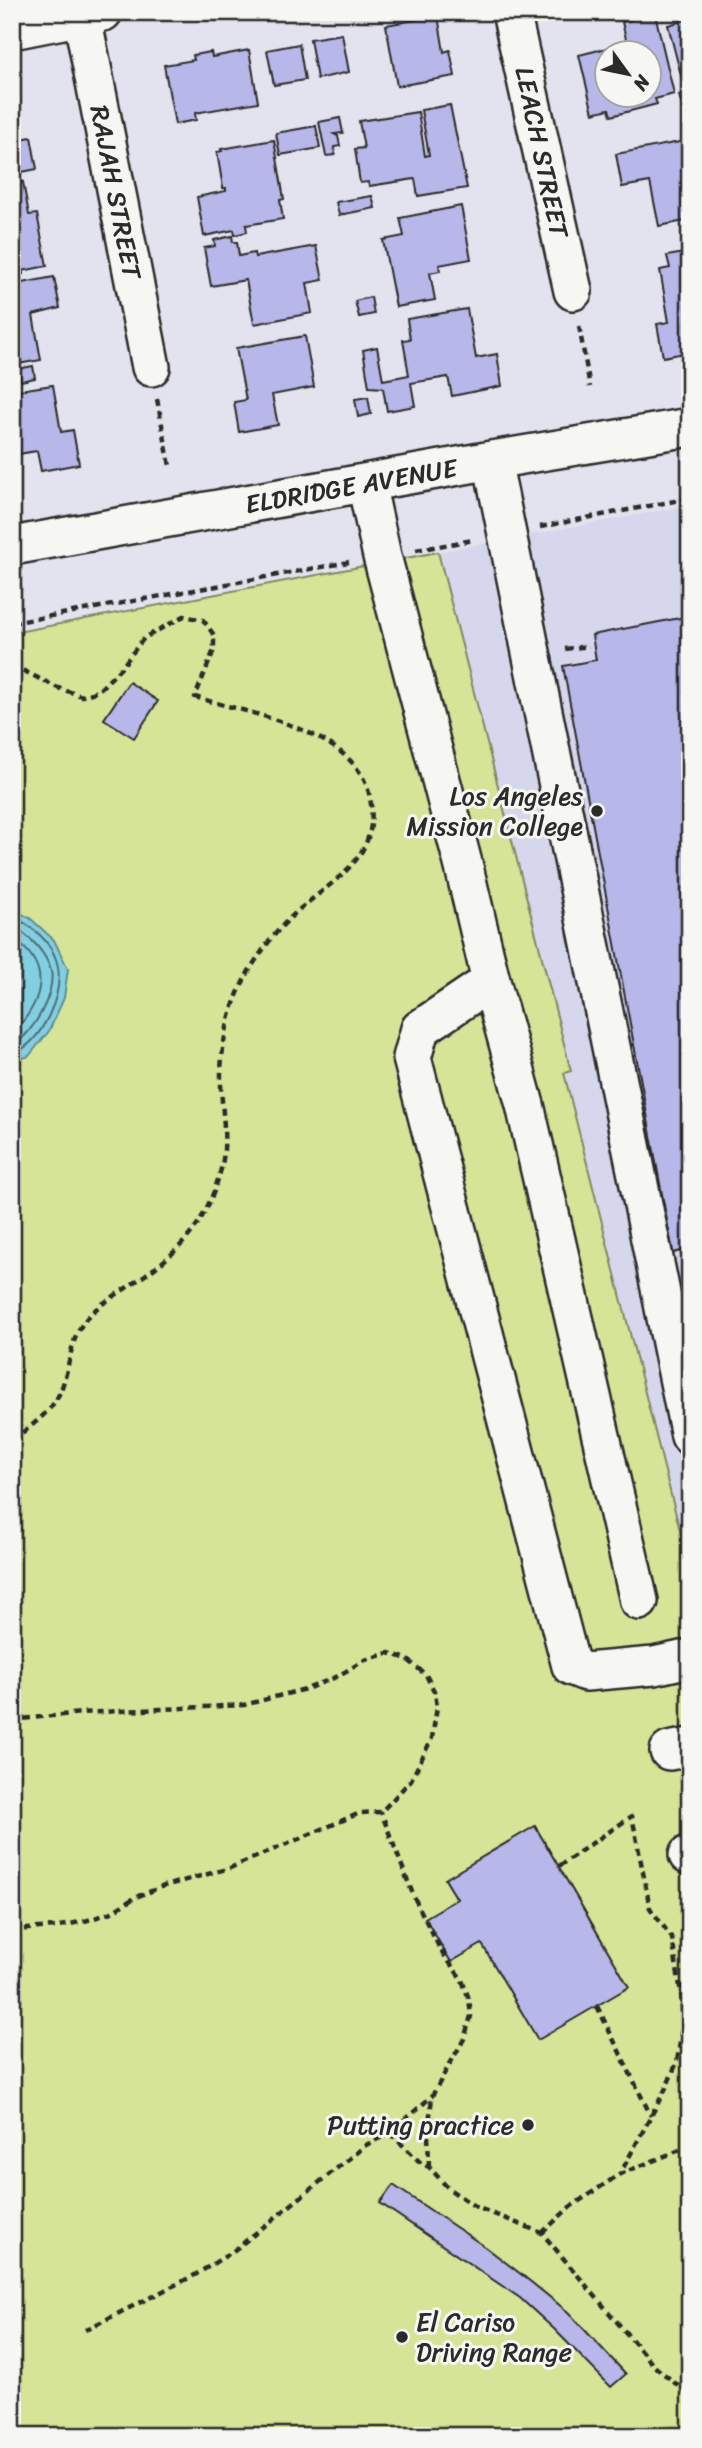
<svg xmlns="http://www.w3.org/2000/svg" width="702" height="2448" font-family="Sriracha,sans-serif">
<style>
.built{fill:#d6d6ed}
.green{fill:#d5e497;stroke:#808861;stroke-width:2}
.water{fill:#82cfe1;stroke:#5f8d98;stroke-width:2}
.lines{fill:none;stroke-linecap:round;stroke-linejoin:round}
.shore{stroke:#4e6d74;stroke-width:2}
.building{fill:#b7b7e9;stroke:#2b2b2b;stroke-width:2;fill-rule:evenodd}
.minor-casing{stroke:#2b2b2b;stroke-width:42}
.path{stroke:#2b2b2b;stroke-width:4.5;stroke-dasharray:7 5;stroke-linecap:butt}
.minor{stroke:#f6f6f2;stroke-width:37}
.poi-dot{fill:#2b2b2b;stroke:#f6f6f2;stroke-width:2.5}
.labels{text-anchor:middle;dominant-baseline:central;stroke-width:6;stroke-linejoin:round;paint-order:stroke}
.street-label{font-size:26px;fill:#2b2b2b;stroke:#f6f6f2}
.poi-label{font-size:26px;fill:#2b2b2b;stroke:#f6f6f2;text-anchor:end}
</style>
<rect width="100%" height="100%" fill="#e3e3ef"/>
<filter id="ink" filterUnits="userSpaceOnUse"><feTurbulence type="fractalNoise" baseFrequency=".0143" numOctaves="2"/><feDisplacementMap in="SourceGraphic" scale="14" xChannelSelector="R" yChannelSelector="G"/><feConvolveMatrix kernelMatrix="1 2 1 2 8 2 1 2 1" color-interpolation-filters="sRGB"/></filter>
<g filter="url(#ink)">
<path class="built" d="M690,505V1570L564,1072L571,1070L438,552Z"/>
<path class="green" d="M438,552L571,1071L564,1073L690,1570V2436H12V633Z"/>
<path class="water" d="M12,909L30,918L54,940L68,969L64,998L49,1031L29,1056L12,1062Z"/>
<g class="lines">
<g class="shore">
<path d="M12,916C57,939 70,970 49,1015C41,1032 30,1048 12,1054"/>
<path d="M12,926C29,935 46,952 51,971C56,992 32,1037 12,1045"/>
<path d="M12,938C54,966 43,1002 12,1034"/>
</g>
</g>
<g class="building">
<path d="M655,14L674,94L655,99L657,104L611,116L609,109L593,113L579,55L627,43L622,22ZM608,52H650V94H608Z"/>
<path d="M438,16L444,52L450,50L455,76L397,86L386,25Z"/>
<path d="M690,19V82L683,83L668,25Z"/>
<path d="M342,34L349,72L317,79L310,39Z"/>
<path d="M299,44L305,80L274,85L267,50Z"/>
<path d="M249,50L258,102L195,113L196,120L175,124L164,65L194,60L193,55L211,52L212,57Z"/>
<path d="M690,92V112L684,113L679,95Z"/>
<path d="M450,105L467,188L418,196L415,179L369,186L368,182L360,183L355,149L364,148L359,121L418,112L425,156L429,155L421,110Z"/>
<path d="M340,118L343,133L334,134L338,136L340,146L334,147L335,155L326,156L319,122Z"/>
<path d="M316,126L320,148L280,155L276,133Z"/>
<path d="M31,137L37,169L12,174V141Z"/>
<path d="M274,140L284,199L280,200L283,219L246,225L247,232L235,235L234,230L204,236L197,197L226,191V188H223L217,152L222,151L221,149Z"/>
<path d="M690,140V220L659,226L650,182L622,187L616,154Z"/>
<path d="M23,182L29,215L37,214L47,266L22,271L23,274L12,276V184Z"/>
<path d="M372,196L375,208L339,215L336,202Z"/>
<path d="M461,206L471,259L439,265L440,271L430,273L435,300L396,307L383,240L404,236L400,218Z"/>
<path d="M232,236L233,242H237L239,256L254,253L255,257L316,246L323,280L307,283L312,313L254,324L246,280L211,286L204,248L215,246L214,240Z"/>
<path d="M690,252V352L663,357L657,324L669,322L660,270L670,268L667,256Z"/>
<path d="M54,277L60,308L33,315L41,360L12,365V298H14L12,285Z"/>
<path d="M371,297L374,314L359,317L355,301Z"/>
<path d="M467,309L476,358L497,354L502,386L452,396L448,377L411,383L415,406L387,411L383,388L369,387L363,350L377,347L383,380L409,375L403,340L410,339L407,319Z"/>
<path d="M305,336L314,387L272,395L278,425L239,432L234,402L246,400L236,348Z"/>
<path d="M33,366L35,378L21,381L18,369Z"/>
<path d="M53,385L61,432L73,430L79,464L41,471L37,451L12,455V391Z"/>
<path d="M368,397L371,414L358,417L355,399Z"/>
<path d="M690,616V1249L673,1253L563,666L596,660L592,635Z"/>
<path d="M129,682L158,701L134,738L104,719Z"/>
<path d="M535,1826L629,1987L538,2040L482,1944L451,1962L425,1918L457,1899L445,1879Z"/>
<path d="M393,2185L487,2248L531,2282L568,2312L626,2374L611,2387L554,2329L520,2298L380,2203Z"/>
</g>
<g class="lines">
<g class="minor-casing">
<g id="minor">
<path d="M511,12L573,291"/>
<path d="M82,16L151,367"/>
<path d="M12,30L103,12"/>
<path d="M492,460L690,1436"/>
<path d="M366,483L382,556L464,867L491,981L525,1105L639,1601"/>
<path d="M12,546L492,460L690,427"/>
<path d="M491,981L420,1029L412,1058L571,1666L586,1672L654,1666L690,1658"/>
<path d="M669,1751L690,1747"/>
<path d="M688,1855H690"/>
</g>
</g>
<g class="path">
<path d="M579,326L590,387"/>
<path d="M157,399L170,466"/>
<path d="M540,527L690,498"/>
<path d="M416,550L473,540"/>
<path d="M12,623L349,562"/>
<path d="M565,649L589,646"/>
<path d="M12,665L58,688L82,696L98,691L121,668L144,638L184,616L203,620L214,635V650L195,697C250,714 358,730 370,798C382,864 324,883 287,921C274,934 264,948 254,963C233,995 222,1035 221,1074C220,1104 229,1138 221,1169C205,1228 179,1253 129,1286C114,1297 95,1306 84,1322C69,1341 70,1370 60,1392C51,1413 30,1427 12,1440"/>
<path d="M12,1720L81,1713L244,1705L309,1688L336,1677L365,1660L389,1653L407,1659L426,1675L435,1693L437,1707L432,1738L411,1780L381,1812L360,1813L230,1868L164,1886L136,1897L110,1913L85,1921L55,1927L12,1930"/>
<path d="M559,1866L632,1816L650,1908L672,1938L681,1993L683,2021L677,2062L666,2088L620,2174"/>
<path d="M597,2006L651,2116"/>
<path d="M390,2133L421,2163L429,2167L449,2189L476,2207L542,2233L654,2366L690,2395"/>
<path d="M429,2167L428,2133L432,2097"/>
<path d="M542,2233L570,2207L620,2174L690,2146"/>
<path d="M85,2330L195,2275L232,2252L366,2145L390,2133L432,2096L464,2039L471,2016L469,1999L462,1980L440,1949L414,1897L381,1812"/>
</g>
<use href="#minor" class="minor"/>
</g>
</g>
<g class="poi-dot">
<circle cx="597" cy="811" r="7"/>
<circle cx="528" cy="2125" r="7"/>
<circle cx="402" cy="2337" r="7"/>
</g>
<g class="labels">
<g class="street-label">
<text transform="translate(542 152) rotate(78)">LEACH STREET</text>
<text transform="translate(116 192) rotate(79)">RAJAH STREET</text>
<text transform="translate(351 486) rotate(-10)">ELDRIDGE AVENUE</text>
</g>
<g class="poi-label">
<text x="583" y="796">Los Angeles<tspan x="583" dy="30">Mission College</tspan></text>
<text x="514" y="2125">Putting practice</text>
<text x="416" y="2322" text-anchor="start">El Cariso<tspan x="416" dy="30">Driving Range</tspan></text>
</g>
</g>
<rect width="702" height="2448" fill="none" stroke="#f6f6f2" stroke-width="42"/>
<rect x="21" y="21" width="660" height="2406" fill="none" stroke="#2b2b2b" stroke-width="2.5" filter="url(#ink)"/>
<g transform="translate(628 74) rotate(123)"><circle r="33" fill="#f6f6f2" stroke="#a5a5a2" stroke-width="2"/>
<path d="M0-5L12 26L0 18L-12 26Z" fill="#2b2b2b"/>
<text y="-10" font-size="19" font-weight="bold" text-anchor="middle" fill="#2b2b2b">N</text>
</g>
</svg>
